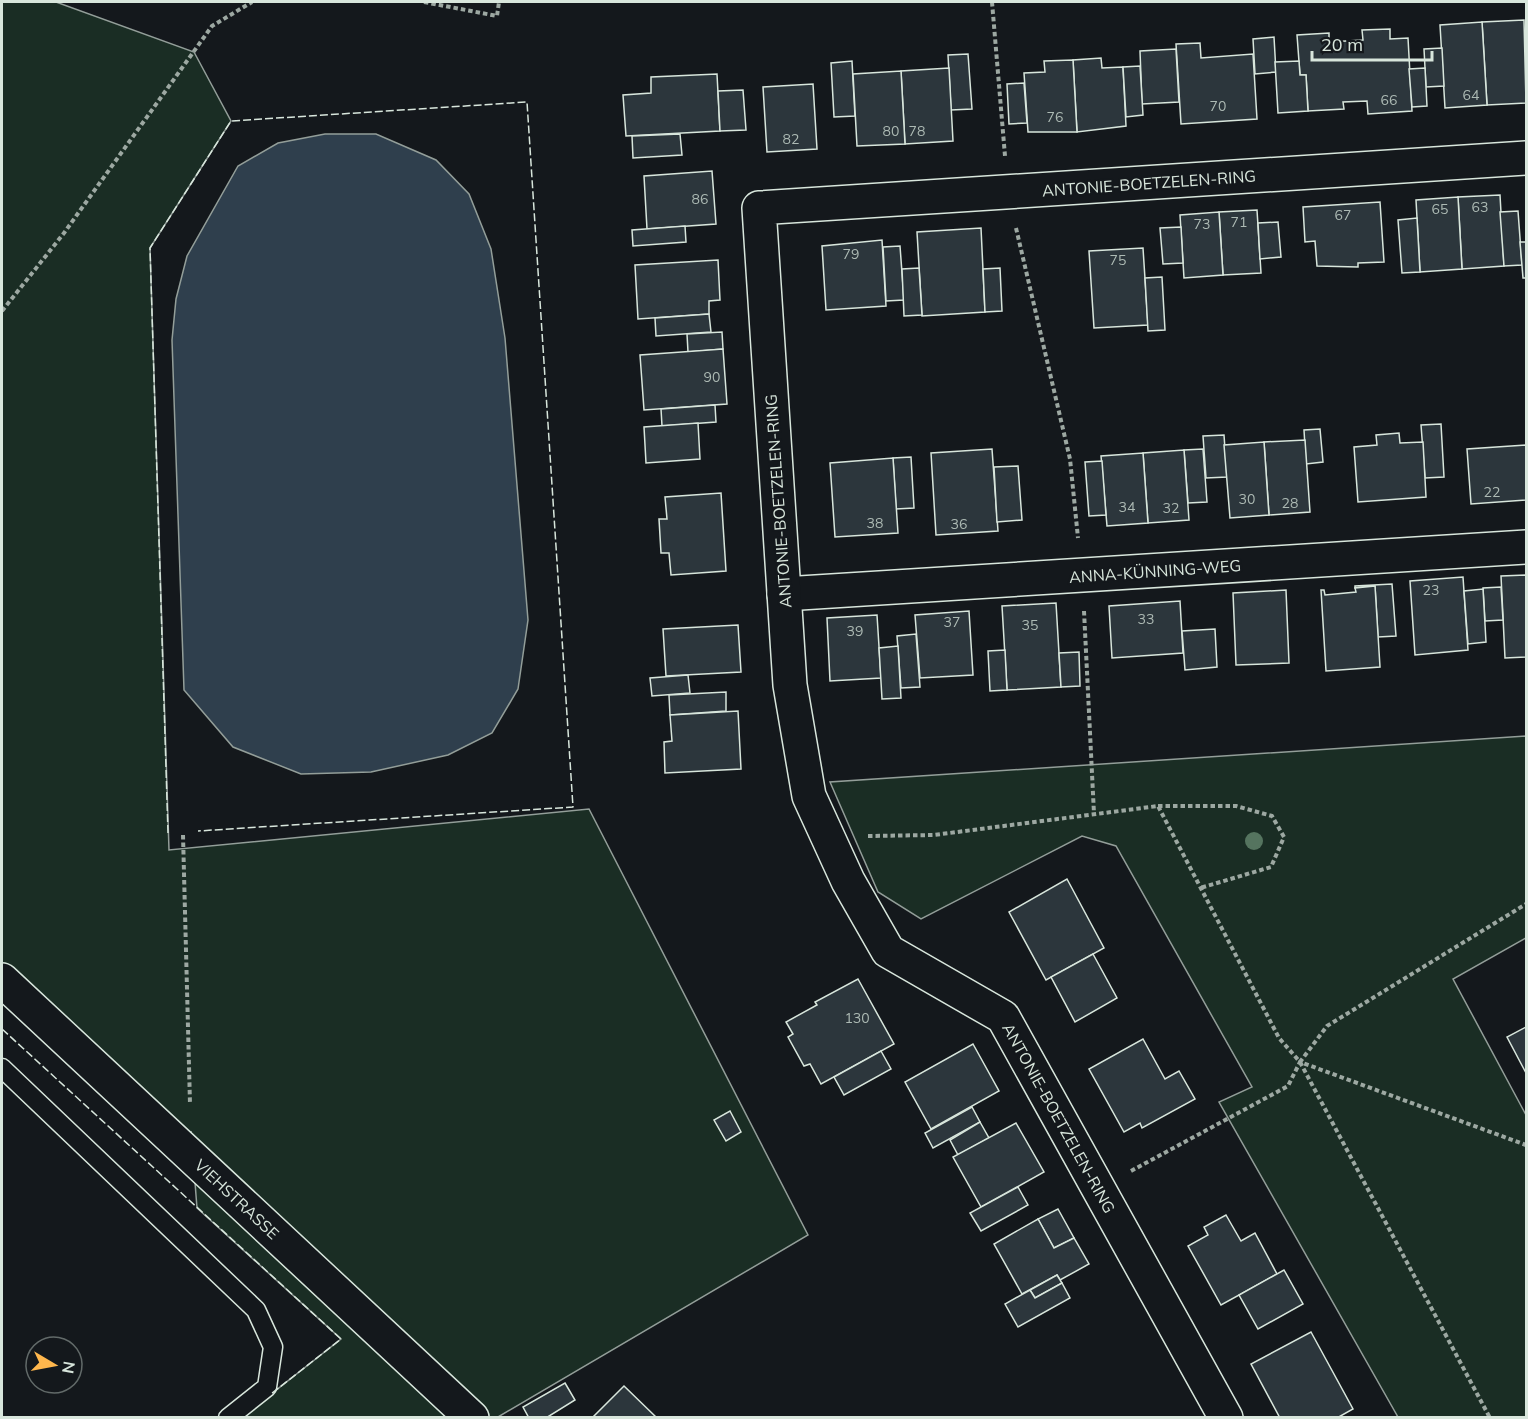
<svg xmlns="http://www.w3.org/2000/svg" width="1528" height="1419" font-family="Mulish,sans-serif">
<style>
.green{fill:#1a2d24;stroke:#939e99;stroke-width:1.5}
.water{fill:#2f3f4d;stroke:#939e99;stroke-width:1.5}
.building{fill:#2c363c;stroke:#d8e6dc;stroke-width:1.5}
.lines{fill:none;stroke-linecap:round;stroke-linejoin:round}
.service-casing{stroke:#d8e6dc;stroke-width:21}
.minor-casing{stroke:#d8e6dc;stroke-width:36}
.path{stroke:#9da8a2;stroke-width:4;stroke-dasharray:4.5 3;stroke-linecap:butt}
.service{stroke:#14181c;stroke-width:18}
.minor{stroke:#14181c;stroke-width:33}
.fence{stroke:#d8e6dc;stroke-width:1.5;stroke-dasharray:8 3;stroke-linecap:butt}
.tree{fill:#55745f}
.labels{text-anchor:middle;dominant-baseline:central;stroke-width:4.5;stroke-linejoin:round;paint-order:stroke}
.number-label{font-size:14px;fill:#adbab4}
.street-label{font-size:16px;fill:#d8e6dc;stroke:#14181c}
</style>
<rect width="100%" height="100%" fill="#14181c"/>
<g class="green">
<path d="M2,2H56L194,52L231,121L150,248L169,850L589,809L808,1235L498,1417H242L341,1339L197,1208L191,1131V1137L2,964Z"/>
<path d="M1526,736V938L1453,979L1526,1115V1417H1398L1219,1102L1252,1087L1116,846L1082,836L921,919L878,892L830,782Z"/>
</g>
<path class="water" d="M325,134H376L436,160L469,194L491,249L505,338L528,620L518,689L492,733L448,755L371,772L301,774L233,747L184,690L172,340L176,299L187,256L238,166L278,143Z"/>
<g class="building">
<path d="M1524,20L1526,103L1487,105L1482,22Z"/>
<path d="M1482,22L1487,105L1445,108L1440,25Z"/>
<path d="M1390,29V39L1408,38L1412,111L1368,114L1367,101L1343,102L1344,109L1308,111L1306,75H1300L1297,35L1329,33V42L1363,40L1362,30Z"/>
<path d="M1274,37L1276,72L1255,74L1253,39Z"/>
<path d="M1200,43L1201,58L1253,54L1257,119L1181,124L1176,44Z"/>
<path d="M1442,48L1444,86L1426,87L1424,49Z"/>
<path d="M1176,49L1179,102L1142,104L1140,51Z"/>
<path d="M968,54L972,109L951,110L948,55Z"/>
<path d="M1101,58L1102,68L1123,67L1126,126L1077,132L1073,60Z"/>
<path d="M1073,60L1077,132H1028L1024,73L1045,72L1044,61Z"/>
<path d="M852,61L855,116L834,117L831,63Z"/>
<path d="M1299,61L1300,75H1306L1308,111L1278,113L1275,62Z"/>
<path d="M1140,66L1143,115L1126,117L1123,67Z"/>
<path d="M949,68L953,141L905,144L901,71Z"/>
<path d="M1425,68L1427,106L1412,107L1409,69Z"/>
<path d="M901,71L905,144L857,146L853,74Z"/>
<path d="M717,74L720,131L626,136L623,95L651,93V77Z"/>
<path d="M1024,83L1027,123L1009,124L1007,84Z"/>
<path d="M813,84L817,149L767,152L763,87Z"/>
<path d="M743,90L746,130L720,131L718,91Z"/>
<path d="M680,134L682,155L633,158L632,136Z"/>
<path d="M712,171L716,224L647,229L644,176Z"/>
<path d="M1500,195L1504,266L1462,269L1458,197Z"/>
<path d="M1458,197L1462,269L1420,272L1416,200Z"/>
<path d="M1380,202L1384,262L1358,263V267L1317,266L1315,241L1305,242L1303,207Z"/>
<path d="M1257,210L1261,273L1223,275L1219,212Z"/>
<path d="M1518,211L1522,265L1504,266L1500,212Z"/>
<path d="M1219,212L1223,275L1184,278L1180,215Z"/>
<path d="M1417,218L1420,272L1402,273L1398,220Z"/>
<path d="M1278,222L1281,257L1260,259L1258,223Z"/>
<path d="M685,226L686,242L633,246L632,230Z"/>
<path d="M1181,227L1183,263L1163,264L1160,228Z"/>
<path d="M981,228L985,312L922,316L917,232Z"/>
<path d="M882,240L886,306L826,310L822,246Z"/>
<path d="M1520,242H1526V278H1523Z"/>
<path d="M900,246L904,300L886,301L883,247Z"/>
<path d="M1143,248L1148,325L1094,328L1089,251Z"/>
<path d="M718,260L720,300L709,301V314L638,319L635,265Z"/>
<path d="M919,268L922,315L904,316L902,269Z"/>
<path d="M1000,268L1002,311L985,312L983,269Z"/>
<path d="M1162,277L1165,330L1148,331L1145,278Z"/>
<path d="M709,314L711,332L656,336L655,318Z"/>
<path d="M722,332L723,349L688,352L687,334Z"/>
<path d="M723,349L727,404L644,410L640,355Z"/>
<path d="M715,405L716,422L662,426L661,409Z"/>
<path d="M698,423L700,459L646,463L644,427Z"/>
<path d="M1441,424L1444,477L1425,478L1421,425Z"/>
<path d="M1320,429L1323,462L1306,464L1304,430Z"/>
<path d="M1399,433L1400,443L1423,442L1426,497L1358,502L1354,447L1377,445L1376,435Z"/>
<path d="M1224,435L1227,477L1206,478L1203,436Z"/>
<path d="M1305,440L1310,512L1269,515L1264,442Z"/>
<path d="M1264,442L1269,515L1230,518L1224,445Z"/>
<path d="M1526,445V500L1471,504L1467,449Z"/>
<path d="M992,449L998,531L936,535L931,453Z"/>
<path d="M1203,449L1207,502L1188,503L1184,450Z"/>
<path d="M1184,450L1189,520L1148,523L1143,453Z"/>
<path d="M1143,453L1148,523L1107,526L1101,456Z"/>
<path d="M911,457L914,508L896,509L893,458Z"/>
<path d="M893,458L898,533L835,537L830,463Z"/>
<path d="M1102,461L1106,515L1089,516L1085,462Z"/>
<path d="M1018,466L1022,520L997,522L994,467Z"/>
<path d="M721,493L726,571L671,575L669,553H661L659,519H667L665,497Z"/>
<path d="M1526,575V657L1505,658L1501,576Z"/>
<path d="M1463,577L1468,650L1415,655L1410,581Z"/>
<path d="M1392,584L1396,636L1378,637L1375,586L1355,588V586Z"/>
<path d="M1375,586L1380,667L1326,671L1321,590H1324L1325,595L1356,592L1355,588Z"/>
<path d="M1501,587L1503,620L1485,621L1483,588Z"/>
<path d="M1483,589L1486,642L1468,644L1464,591Z"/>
<path d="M1286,590L1289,663L1236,665L1233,593Z"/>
<path d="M1180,601L1183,653L1112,658L1109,606Z"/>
<path d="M1056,603L1061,687L1007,690L1002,606Z"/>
<path d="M969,611L973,675L920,678L915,615Z"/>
<path d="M877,615L881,678L830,681L827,618Z"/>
<path d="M738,625L741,672L666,676L663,629Z"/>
<path d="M1215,629L1217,667L1185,670L1182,631Z"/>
<path d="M916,634L920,687L901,688L897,636Z"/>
<path d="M898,646L901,698L882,699L879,648Z"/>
<path d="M1005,650L1007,690L990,691L988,651Z"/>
<path d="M1079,652L1080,686L1061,687L1059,653Z"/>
<path d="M688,675L690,693L652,696L650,678Z"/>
<path d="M726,692V711L670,715L669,695Z"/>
<path d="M738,711L741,769L665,773L664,742L672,741L670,715Z"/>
<path d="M1067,879L1104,948L1046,980L1009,912Z"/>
<path d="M1093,954L1117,998L1075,1022L1051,977Z"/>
<path d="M858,979L894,1044L821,1084L810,1064L804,1066L788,1037L793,1034L786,1022L817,1005L815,1002Z"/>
<path d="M1526,1027V1073L1507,1037Z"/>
<path d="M1143,1039L1165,1079L1179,1071L1195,1099L1142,1128L1140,1123L1124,1132L1089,1069Z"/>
<path d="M973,1044L999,1091L931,1129L905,1082Z"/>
<path d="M881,1051L891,1069L844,1095L834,1077Z"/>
<path d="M972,1107L980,1122L933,1148L925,1133Z"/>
<path d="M730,1111L741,1132L726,1141L714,1120Z"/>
<path d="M980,1122L989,1138L958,1155L950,1140Z"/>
<path d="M1016,1123L1044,1172L981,1207L953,1157Z"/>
<path d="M1018,1187L1028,1205L981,1231L970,1213Z"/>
<path d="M1058,1209L1074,1238L1054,1248L1038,1219Z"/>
<path d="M1226,1215L1241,1241L1255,1233L1277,1274L1221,1305L1188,1246L1208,1235L1204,1227Z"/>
<path d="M1038,1219L1054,1248L1074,1238L1089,1264L1060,1280L1057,1275L1022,1294L994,1244Z"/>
<path d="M1284,1270L1303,1304L1258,1329L1239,1295Z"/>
<path d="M1057,1275L1062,1283L1035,1298L1030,1290Z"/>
<path d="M1062,1283L1070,1298L1018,1327L1005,1304L1030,1290L1035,1298Z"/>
<path d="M1311,1332L1353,1409L1337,1418H1280L1251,1364Z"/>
<path d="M565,1383L575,1400L546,1418H529L523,1407Z"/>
<path d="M624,1386L657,1418H592Z"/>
</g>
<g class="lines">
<g class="service-casing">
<path id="service" d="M2,1068L256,1310L273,1347L267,1387L228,1418"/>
</g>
<g class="minor-casing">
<g id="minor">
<path d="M784,594L1526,547"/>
<path d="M2,980L472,1418"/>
<path d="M1226,1418L1003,1017L888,951L848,881L809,796L790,685L759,208L1526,158"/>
</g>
</g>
<g class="path">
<path d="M424,2L497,16L499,2"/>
<path d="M992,2L1005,156"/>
<path d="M1016,228L1070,459L1078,538"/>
<path d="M2,311L64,233L212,26L252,2"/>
<path d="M1084,611L1094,814"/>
<path d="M1158,806H1236L1272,816L1284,837L1271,867L1200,888"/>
<path d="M183,835L190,1104"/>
<path d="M868,836L934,835L1158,806L1279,1038L1300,1062L1327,1026L1526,904"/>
<path d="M1300,1062L1490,1418"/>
<path d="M1131,1171L1288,1086L1300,1062L1526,1145"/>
</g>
<use href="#service" class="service"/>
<use href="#minor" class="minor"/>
<g class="fence">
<path d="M168,833L150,248L231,121L527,102L573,807L198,831"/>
<path d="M2,1029L341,1339L271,1394"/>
</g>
</g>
<circle class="tree" cx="1254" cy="841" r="9"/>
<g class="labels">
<g class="number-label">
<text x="1471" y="95">64</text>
<text x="1389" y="100">66</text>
<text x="1218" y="106">70</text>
<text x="1055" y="117">76</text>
<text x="891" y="131">80</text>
<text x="917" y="131">78</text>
<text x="791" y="139">82</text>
<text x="700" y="199">86</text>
<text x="1480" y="207">63</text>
<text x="1440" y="209">65</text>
<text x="1343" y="215">67</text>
<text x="1239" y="222">71</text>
<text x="1202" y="224">73</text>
<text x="851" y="254">79</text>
<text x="1118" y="260">75</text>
<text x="712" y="377">90</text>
<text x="1492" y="492">22</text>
<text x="1247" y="499">30</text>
<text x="1290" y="503">28</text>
<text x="1127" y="507">34</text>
<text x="1171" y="508">32</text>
<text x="875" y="523">38</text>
<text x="959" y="524">36</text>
<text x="1431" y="590">23</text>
<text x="1146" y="619">33</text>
<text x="952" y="622">37</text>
<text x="1030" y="625">35</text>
<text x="855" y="631">39</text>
<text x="857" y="1018">130</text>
</g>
<g class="street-label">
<text transform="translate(1149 183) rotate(-4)">ANTONIE-BOETZELEN-RING</text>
<text transform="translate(778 501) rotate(-94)">ANTONIE-BOETZELEN-RING</text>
<text transform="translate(1155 571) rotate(-4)">ANNA-KÜNNING-WEG</text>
<text transform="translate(1059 1118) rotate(61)">ANTONIE-BOETZELEN-RING</text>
<text transform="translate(237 1199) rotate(43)">VIEHSTRASSE</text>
</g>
</g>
<rect width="1528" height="1419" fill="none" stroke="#d8e6dc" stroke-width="6"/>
<g transform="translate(54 1365) rotate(100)"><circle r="28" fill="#14181c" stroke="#626a69" stroke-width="1.5"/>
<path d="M0-4.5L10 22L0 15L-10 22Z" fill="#ffb74d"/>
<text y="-9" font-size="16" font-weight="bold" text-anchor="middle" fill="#d8e6dc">N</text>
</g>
<path d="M1312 51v9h120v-9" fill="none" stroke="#d8e6dc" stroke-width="3"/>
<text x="1321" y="51" font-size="18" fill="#d8e6dc" stroke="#14181c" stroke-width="4.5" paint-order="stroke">20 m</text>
</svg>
